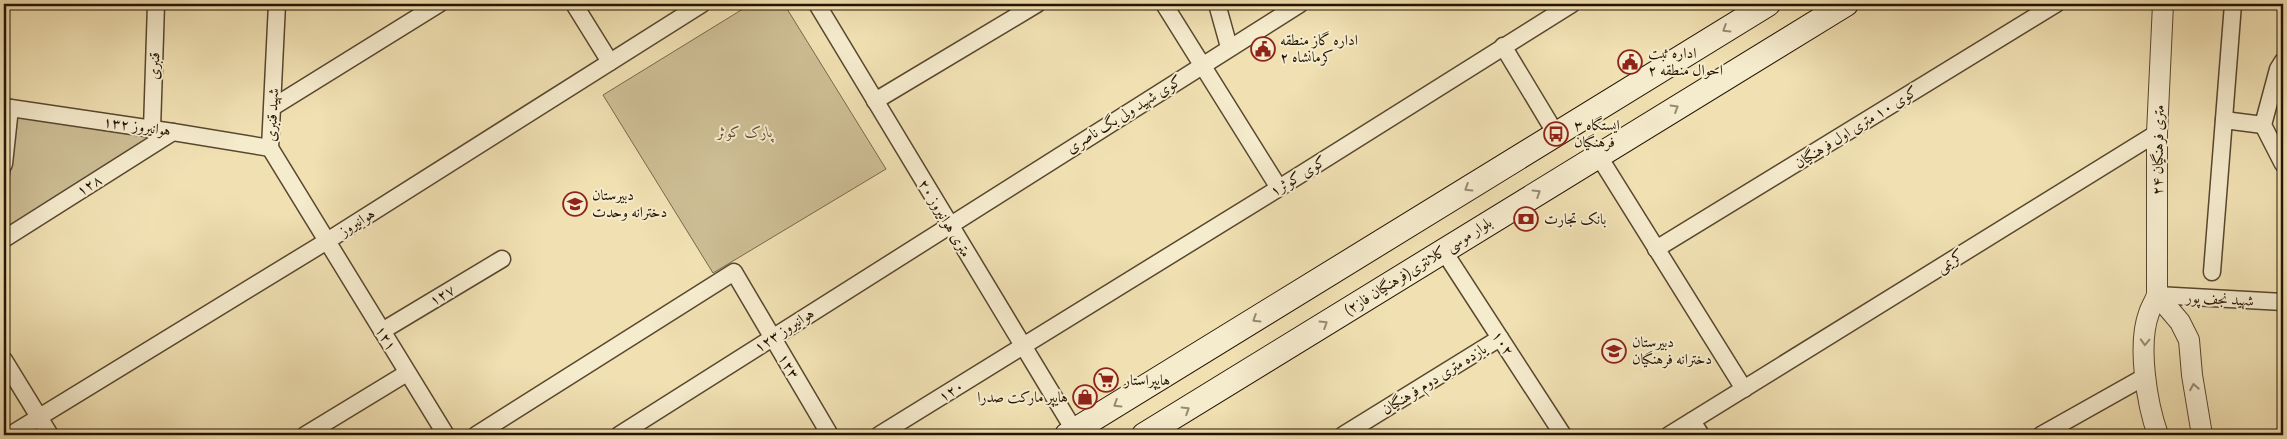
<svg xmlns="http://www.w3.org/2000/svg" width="2287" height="439" font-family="'IM FELL Great Primer',Amiri,serif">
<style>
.green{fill:#cdbd94;stroke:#79684b}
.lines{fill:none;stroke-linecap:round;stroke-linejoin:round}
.minor-casing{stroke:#58472e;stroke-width:19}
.tertiary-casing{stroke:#58472e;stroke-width:22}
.secondary-casing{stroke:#251402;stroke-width:26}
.minor{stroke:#f5ebcd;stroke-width:16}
.tertiary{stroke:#f5ebcd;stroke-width:20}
.secondary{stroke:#f5ebcd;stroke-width:24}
.oneway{stroke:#978a72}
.labels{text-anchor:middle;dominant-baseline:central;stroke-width:4;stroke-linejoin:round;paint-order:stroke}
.poi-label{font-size:15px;fill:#251402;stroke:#f5ebcd;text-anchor:start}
.street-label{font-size:15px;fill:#251402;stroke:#f5ebcd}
.park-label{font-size:15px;font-style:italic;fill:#604f35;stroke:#f5ebcd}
</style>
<rect width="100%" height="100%" fill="#f0e0b2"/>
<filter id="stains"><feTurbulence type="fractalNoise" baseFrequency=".004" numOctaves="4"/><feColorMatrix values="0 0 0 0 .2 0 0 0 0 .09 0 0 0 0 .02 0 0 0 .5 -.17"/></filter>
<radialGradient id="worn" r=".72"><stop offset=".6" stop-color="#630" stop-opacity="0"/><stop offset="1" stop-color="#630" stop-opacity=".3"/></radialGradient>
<g class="green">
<path d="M751,4H784L886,169L713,273L603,95Z"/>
<path d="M18,116L157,135L4,232V218Z"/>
</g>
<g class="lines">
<g class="minor-casing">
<g id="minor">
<path d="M277,4L270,148L446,435"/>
<path d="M574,4L610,62"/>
<path d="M817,4L1077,435"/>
<path d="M1164,4L1279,188"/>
<path d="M1217,4L1229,47"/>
<path d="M1503,46L1556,134"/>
<path d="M2283,61L2278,69L2263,125L2283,164"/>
<path d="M875,101L1037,4"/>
<path d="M4,107L173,132L270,148"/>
<path d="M273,107L439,4"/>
<path d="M2224,120L2263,125"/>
<path d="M152,129L156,4"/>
<path d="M1598,155L1744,389"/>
<path d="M4,164L10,108"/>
<path d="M4,239L173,132"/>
<path d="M1656,249L2056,4"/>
<path d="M1443,250L1563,435"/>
<path d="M2212,272L2233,4"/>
<path d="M2157,295L2283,302"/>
<path d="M382,331L502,259"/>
<path d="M4,360L50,435"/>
<path d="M1692,421L1701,435"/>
<path d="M10,435L327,241L702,4"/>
<path d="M305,435L407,373"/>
<path d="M476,435L734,272L830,435"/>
<path d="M619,435L1300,4"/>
<path d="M879,435L1279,188L1572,4"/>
<path d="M1343,435L1500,338"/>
<path d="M1669,435L2157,133"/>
<path d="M2041,435L2146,376"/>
</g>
</g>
<g class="tertiary-casing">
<g id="tertiary">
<path d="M2157,295L2180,322L2189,340L2192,375L2202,435"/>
<path d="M2158,435C2147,404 2137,345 2149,313C2151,307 2155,301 2157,295V133L2163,4"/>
</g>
</g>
<g class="secondary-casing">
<g id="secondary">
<path d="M1067,435L1768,4"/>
<path d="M1144,435L1846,4"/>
</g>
</g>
<use href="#minor" class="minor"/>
<use href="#tertiary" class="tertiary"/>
<use href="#secondary" class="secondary"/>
</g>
<defs><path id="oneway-chevron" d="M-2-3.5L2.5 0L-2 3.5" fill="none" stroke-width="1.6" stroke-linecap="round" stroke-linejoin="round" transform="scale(1.25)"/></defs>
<g class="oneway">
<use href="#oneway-chevron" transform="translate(1726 29) rotate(148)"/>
<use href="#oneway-chevron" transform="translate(1675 108) rotate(-31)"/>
<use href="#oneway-chevron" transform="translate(1468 188) rotate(148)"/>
<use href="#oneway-chevron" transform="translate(1537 193) rotate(-32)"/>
<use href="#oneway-chevron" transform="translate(1256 319) rotate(148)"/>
<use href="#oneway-chevron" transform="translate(1324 324) rotate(-32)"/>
<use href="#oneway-chevron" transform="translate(2145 342) rotate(92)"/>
<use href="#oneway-chevron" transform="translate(2194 387) rotate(-100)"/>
<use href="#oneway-chevron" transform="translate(1117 404) rotate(148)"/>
<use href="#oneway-chevron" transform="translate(1186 410) rotate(-32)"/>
</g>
<defs>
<g id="civic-ring" transform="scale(1.25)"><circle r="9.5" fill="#f5ebcd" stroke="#8f2418" stroke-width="1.5"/><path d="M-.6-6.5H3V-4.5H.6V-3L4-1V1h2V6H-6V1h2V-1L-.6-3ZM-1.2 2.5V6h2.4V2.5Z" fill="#8f2418"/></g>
<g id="bus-ring" transform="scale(1.25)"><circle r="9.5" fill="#f5ebcd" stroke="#8f2418" stroke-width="1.5"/><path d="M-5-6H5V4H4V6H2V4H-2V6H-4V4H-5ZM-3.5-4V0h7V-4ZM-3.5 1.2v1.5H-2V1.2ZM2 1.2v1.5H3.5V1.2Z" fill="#8f2418"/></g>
<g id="school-ring" transform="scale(1.25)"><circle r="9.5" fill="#f5ebcd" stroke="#8f2418" stroke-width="1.5"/><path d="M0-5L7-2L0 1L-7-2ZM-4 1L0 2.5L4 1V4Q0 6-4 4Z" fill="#8f2418"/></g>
<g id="bank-ring" transform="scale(1.25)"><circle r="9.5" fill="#f5ebcd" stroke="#8f2418" stroke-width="1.5"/><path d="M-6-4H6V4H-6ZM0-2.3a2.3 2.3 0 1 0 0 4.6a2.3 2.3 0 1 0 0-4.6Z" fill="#8f2418"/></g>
<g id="supermarket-ring" transform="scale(1.25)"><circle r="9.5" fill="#f5ebcd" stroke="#8f2418" stroke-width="1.5"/><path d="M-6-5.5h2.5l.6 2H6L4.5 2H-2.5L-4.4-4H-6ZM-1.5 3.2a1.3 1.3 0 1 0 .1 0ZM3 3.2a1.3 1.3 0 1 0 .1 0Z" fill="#8f2418"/></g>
<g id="shop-ring" transform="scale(1.25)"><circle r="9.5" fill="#f5ebcd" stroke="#8f2418" stroke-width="1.5"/><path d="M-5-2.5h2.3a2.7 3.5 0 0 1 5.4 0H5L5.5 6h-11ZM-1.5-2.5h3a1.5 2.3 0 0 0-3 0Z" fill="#8f2418"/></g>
</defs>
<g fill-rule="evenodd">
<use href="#civic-ring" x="1263" y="49"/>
<use href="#civic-ring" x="1630" y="62"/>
<use href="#bus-ring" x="1556" y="134"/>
<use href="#school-ring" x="575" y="204"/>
<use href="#bank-ring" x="1526" y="219"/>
<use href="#school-ring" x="1614" y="351"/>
<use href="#supermarket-ring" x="1106" y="380"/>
<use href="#shop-ring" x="1085" y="397"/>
</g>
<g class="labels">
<g class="poi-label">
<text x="1280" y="40">اداره گاز منطقه<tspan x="1280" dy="17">۲ کرمانشاه</tspan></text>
<text x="1648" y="53">اداره ثبت<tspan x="1648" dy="17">احوال منطقه ۲</tspan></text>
<text x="1574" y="125">ایستگاه ۳<tspan x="1574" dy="17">فرهنگیان</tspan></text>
<text x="592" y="195">دبیرستان<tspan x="592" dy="17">دخترانه وحدت</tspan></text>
<text x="1544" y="219">بانک تجارت</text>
<text x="1632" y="342">دبیرستان<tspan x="1632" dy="17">دخترانه فرهنگیان</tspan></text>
<text x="1124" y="380">هایپراستار</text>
<text x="1068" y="397" text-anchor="end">هایپر مارکت صدرا</text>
</g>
<g class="street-label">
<text transform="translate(154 66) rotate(-88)">قنبری</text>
<text transform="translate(1124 114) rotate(-32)">کوی شهید ولی بگ ناصری</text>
<text transform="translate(272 115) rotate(-87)">شهید قنبری</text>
<text transform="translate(137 126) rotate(8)">هوانیروز ۱۳۲</text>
<text transform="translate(1856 127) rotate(-32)">کوی ۱۰ متری اول فرهنگیان</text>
<text transform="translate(2158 150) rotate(-89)">۲۴ متری فرهنگیان</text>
<text transform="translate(1298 176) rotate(-32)">کوی کوثر۱</text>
<text transform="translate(89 185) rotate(-32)">۱۲۸</text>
<text transform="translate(945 218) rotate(59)">۲۰ متری هوانیروز</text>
<text transform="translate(357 222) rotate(-32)">هوانیروز</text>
<text transform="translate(1950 261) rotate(-32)">کریمی</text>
<text transform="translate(1418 266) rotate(-32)">بلوار موسی کلانتری(فرهنگیان فاز۲)</text>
<text transform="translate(442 295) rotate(-31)">۱۲۷</text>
<text transform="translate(2220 299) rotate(3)">شهید نجف پور</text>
<text transform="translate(784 330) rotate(-33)">۱۲۳ هوانیروز</text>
<text transform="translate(386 338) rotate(59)">۱۲۱</text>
<text transform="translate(1503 343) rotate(57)">۱۰۲</text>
<text transform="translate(789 366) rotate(60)">۱۲۳</text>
<text transform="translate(1434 379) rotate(-32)">یازده متری دوم فرهنگیان</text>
<text transform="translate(951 391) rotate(-32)">۱۲۰</text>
</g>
<g class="park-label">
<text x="745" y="132">پارک کوثر</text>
</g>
</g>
<rect width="2287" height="439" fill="none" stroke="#f0e0b2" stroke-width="20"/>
<rect x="5" y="5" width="2277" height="429" fill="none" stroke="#251402" stroke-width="2.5"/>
<rect x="10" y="10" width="2267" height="419" fill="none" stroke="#251402"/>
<rect width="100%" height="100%" filter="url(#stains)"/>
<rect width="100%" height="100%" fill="url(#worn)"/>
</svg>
